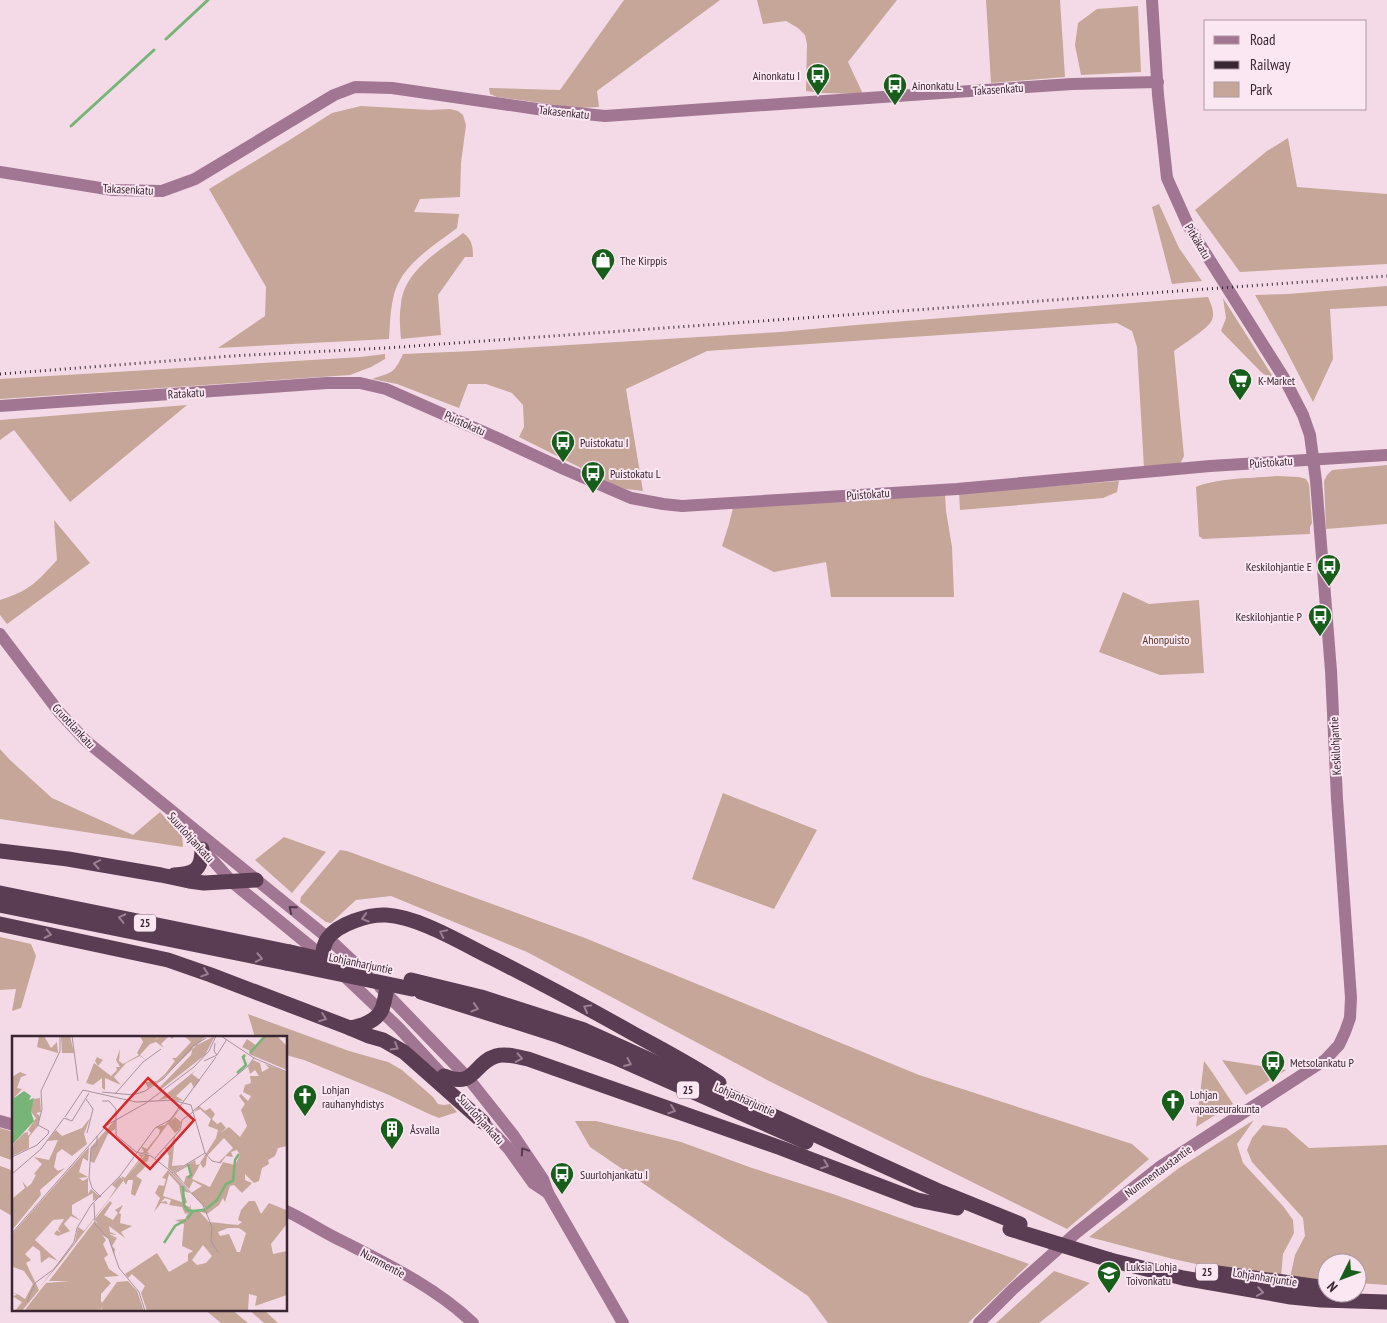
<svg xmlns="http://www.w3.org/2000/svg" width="1387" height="1323" font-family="'PT Sans Narrow',sans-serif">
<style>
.green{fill:#c5a698}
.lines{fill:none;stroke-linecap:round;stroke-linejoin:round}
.stream{stroke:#76b477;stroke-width:3}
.secondary{stroke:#a17692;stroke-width:12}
.highway{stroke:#5a3d52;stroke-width:15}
.rail{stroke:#382733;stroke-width:3;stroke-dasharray:1 4;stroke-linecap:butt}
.highway-bridge{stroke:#5a3d52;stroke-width:15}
.oneway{stroke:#9a8192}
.oneway2{stroke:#523b4b}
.labels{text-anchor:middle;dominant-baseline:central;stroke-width:4;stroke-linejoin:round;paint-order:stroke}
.shield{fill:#fbe7f1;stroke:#72616c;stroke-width:1}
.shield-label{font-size:11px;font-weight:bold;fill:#382733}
.poi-label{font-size:12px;fill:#382733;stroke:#fbe7f1;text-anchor:start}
.street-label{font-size:12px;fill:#382733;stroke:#fbe7f1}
.park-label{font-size:12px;fill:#593928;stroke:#fbe7f1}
.inset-river{fill:none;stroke:#76b477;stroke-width:2.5}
.inset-road{fill:none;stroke:#a9929f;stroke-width:1}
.view{fill:#d62828;fill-opacity:0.15;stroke:#d62828;stroke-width:2.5}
.inset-edge{fill:none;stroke:#382733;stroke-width:2.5}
</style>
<rect width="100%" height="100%" fill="#f4dae7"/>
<g class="green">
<path d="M624,0H720L597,91L599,107L579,108L497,97L490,94L489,88L560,90Z"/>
<path d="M757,0H897L848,62L863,94L822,93L806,91L807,44L805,35L798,28L786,21L763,24Z"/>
<path d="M986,0H1060L1065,77L991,83Z"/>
<path d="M1138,6L1141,72L1081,75L1075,45L1078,23L1097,9Z"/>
<path d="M361,106L430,110L450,109L458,111L463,115L466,125L461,163L460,197L420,199L414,212L459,214L457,228C432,247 399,266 393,299C390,312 390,326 389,339L218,348L265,316L266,287L209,189L288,141L332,113Z"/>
<path d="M1288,138L1297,187L1387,194V264L1240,272L1195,210L1267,151Z"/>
<path d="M1159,204L1179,248L1202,281L1172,284L1152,207Z"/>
<path d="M463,233C472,239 473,247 473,257H465L438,295L441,335L401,339C400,327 399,316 401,304C404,271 439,251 463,233Z"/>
<path d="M1387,286V306L1330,309L1333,359L1313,402L1285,348L1255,295L1288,294Z"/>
<path d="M1208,297C1211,304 1215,312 1212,320C1209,328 1182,345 1174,351L1184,456L1180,464L1144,468L1137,347L1132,331L1117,323L707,351L626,389L643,491L626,489L615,485L519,437L524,427L523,405L512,393L486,384H468L459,408L397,384L372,379C392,372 394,374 403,354L473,351L780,332L856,325Z"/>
<path d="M1223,298L1277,383L1261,372L1221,331L1226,318Z"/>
<path d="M385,354V359L371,367L350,375L0,399V379L361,357Z"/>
<path d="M187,405L70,502L14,430L0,440V420Z"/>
<path d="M1387,465V524L1326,529L1324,481L1327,475L1332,470Z"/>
<path d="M1277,476L1299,477L1306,479L1309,484L1312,523L1310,527V534L1203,539L1199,536L1196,487C1215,478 1255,478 1277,476Z"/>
<path d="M1119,481L1117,492L1103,498L960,510L959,493Z"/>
<path d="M945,495L946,511L952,547L954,597H831L826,562L774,572L722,546L729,524L733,508Z"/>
<path d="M54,520L90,563L7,624L0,615V600C29,591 37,582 57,560Z"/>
<path d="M1123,592L1149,604L1199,600L1204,673L1160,675L1099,652Z"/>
<path d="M0,749L10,760L52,798L133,835L160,812L182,836L183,847L0,819Z"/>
<path d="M723,793L817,830L774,909L692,879Z"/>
<path d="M284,837L326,852L292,893L255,860Z"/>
<path d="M340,850L347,851L585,938L919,1075L1132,1144L1149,1159L1067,1229L970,1181L769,1081L527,952L391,896L356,900L331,923L326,922L300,902L301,897Z"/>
<path d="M0,937L31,944L36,956L21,1008L12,1011L16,989L0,990Z"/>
<path d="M248,1014L349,1051L388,1062L402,1070L433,1097L438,1104L444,1105L450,1104L457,1112L439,1118L429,1114L389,1095L304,1060L286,1055V1037H255Z"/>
<path d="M1222,1060L1286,1070L1246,1095Z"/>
<path d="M1204,1061L1212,1072L1233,1104L1196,1127Z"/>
<path d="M1254,1120L1237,1144L1243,1163L1283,1206L1293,1220L1294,1233L1283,1254L1281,1277L1224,1270L1173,1259L1089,1237L1179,1168Z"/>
<path d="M575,1121H596L681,1142L752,1168L833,1194L1029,1264L968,1323H828L808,1296L590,1147Z"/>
<path d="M1263,1125L1286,1128L1309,1148L1387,1145V1285L1357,1283V1263H1327V1280L1290,1278L1295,1255L1305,1236L1303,1218L1252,1162L1247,1150L1252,1138Z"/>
<path d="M0,1128L14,1132V1161L0,1156Z"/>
<path d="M0,1166L14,1171V1217L0,1209Z"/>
<path d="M1054,1271L1090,1283L1039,1323H996Z"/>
<path d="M204,1309H231L248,1323H221Z"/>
<path d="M248,1309H263L278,1323H264Z"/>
</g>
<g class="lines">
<g class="stream">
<path d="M166,39L208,0"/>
<path d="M71,126L154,50"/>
</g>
<g class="secondary">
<path d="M0,172L113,190L162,191L195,179L334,95L355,87L392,88L537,109L605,116L1072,84L1158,82"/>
<path d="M0,406L327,383H360L386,389L495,437L564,469L631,498L663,504L682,506L957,489L1210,466L1387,455"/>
<path d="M0,634L59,712L86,741L328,938L360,968"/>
<path d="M186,830L232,882L327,960"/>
<path d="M342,974L399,1028L449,1082"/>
<path d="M380,987L468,1078L514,1136L543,1179L548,1193L623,1323"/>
<path d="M476,1115L508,1148L533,1183L548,1193"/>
<path d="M0,1121L14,1125"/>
<path d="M286,1211C306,1220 324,1233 344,1242C389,1265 436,1288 473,1323"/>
<path d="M979,1323L1013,1289L1076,1233L1161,1166L1325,1060L1339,1045L1345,1032L1350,1018L1351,998L1337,799L1331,671L1316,481L1310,435L1303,415L1284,378L1189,227L1167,178L1158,95L1152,0"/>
</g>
<g class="highway">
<path d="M0,851L68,859L161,875L189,881L204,883L256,880"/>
<path d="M174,875C193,874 202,871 202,849"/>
<path d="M0,893L290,952"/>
<path d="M0,905L286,963"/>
<path d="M0,924L168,960L211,975L350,1028L369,1036L383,1040L404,1052L483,1122"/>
<path d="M322,956C323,950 324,943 328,938C338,924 369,914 386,915C420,917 463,944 494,959C541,983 588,1008 634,1034C663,1050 692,1065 719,1083"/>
<path d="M411,980L481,997L584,1030L941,1192L1020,1224"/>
<path d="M421,992L557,1035L614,1057L806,1142"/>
<path d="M350,1028C361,1026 377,1021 382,1009C384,1004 385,998 386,993"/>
<path d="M444,1076C475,1089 473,1063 496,1056C506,1053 518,1057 528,1059L781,1148L917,1200L957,1208"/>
<path d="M1110,1260L1183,1278L1291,1297L1321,1300L1387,1302"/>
<path d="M1203,1271L1327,1288"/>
</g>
<path class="rail" d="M0,374L232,356L386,348L1387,276"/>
<g class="highway-bridge">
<path d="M290,952L366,969"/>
<path d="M286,963L412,989"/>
<path d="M1010,1229L1110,1260"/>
</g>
</g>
<defs><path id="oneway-chevron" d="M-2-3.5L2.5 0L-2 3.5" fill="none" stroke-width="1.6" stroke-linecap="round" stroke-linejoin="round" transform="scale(1.25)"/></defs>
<g class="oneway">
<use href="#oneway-chevron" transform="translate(97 864) rotate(-170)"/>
<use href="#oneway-chevron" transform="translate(122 918) rotate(-168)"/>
<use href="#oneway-chevron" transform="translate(365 918) rotate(164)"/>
<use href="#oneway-chevron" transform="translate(443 933) rotate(-154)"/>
<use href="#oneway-chevron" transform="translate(48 934) rotate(12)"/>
<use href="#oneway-chevron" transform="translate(259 958) rotate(11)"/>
<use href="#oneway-chevron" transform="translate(205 973) rotate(19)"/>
<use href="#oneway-chevron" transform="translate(475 1008) rotate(17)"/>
<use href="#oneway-chevron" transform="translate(587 1008) rotate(-151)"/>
<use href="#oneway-chevron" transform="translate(323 1018) rotate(21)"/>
<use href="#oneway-chevron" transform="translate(395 1047) rotate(31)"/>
<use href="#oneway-chevron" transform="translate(519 1058) rotate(11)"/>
<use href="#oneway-chevron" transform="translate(628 1063) rotate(24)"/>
<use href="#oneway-chevron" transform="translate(672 1110) rotate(19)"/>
<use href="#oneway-chevron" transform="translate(825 1165) rotate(21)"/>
<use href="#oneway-chevron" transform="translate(1260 1292) rotate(10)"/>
</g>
<g class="oneway2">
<use href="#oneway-chevron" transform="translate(292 909) rotate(-141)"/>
<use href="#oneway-chevron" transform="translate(524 1151) rotate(-124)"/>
</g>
<defs>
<g id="bus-pin" transform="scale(1.25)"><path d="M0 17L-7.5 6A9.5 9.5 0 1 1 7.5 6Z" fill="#185e1b" stroke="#fbe7f1"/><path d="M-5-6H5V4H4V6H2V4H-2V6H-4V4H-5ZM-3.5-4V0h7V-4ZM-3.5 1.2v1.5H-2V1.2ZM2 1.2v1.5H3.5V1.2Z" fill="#fff"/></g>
<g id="shop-pin" transform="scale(1.25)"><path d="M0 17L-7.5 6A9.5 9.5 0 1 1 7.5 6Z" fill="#185e1b" stroke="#fbe7f1"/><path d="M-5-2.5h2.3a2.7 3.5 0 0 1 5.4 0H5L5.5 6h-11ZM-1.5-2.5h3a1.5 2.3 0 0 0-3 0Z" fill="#fff"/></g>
<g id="supermarket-pin" transform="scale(1.25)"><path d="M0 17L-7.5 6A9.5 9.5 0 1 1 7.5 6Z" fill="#185e1b" stroke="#fbe7f1"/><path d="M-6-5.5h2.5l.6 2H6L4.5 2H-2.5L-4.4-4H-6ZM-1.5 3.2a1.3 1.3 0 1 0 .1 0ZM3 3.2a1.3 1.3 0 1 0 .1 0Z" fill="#fff"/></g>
<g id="church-pin" transform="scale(1.25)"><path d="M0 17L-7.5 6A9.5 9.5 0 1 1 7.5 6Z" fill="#185e1b" stroke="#fbe7f1"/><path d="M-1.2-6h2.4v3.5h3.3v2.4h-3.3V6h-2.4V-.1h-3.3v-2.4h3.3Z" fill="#fff"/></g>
<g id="building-pin" transform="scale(1.25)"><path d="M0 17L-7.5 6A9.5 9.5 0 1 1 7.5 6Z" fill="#185e1b" stroke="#fbe7f1"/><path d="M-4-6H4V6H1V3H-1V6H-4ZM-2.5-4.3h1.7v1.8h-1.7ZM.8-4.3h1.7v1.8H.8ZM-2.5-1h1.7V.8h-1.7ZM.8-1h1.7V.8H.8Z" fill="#fff"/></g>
<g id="school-pin" transform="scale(1.25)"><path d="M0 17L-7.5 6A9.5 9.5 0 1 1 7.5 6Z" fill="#185e1b" stroke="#fbe7f1"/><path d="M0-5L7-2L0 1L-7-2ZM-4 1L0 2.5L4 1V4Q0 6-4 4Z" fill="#fff"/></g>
</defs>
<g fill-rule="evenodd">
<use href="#bus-pin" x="818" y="75"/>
<use href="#bus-pin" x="895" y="85"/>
<use href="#shop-pin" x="603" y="260"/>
<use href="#supermarket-pin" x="1240" y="380"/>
<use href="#bus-pin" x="563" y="442"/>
<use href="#bus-pin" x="593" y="473"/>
<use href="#bus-pin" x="1329" y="566"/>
<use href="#bus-pin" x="1320" y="616"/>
<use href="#bus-pin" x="1273" y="1062"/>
<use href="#church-pin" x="305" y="1096"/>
<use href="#church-pin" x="1173" y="1101"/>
<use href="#building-pin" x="392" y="1129"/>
<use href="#bus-pin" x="562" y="1174"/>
<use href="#school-pin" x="1109" y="1273"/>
</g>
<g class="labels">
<g class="shield">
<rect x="134" y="914.5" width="22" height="17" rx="4"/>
<rect x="677" y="1081.5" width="22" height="17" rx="4"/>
<rect x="1196" y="1263.5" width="22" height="17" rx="4"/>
</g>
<g class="shield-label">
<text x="145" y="923">25</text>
<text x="688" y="1090">25</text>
<text x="1207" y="1272">25</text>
</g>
<g class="poi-label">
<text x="800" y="75" text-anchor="end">Ainonkatu I</text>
<text x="912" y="85">Ainonkatu L</text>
<text x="620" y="260">The Kirppis</text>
<text x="1258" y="380">K-Market</text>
<text x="580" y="442">Puistokatu I</text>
<text x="610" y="473">Puistokatu L</text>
<text x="1312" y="566" text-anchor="end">Keskilohjantie E</text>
<text x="1302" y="616" text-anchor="end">Keskilohjantie P</text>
<text x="1290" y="1062">Metsolankatu P</text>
<text x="322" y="1089">Lohjan<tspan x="322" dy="14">rauhanyhdistys</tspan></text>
<text x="1190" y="1094">Lohjan<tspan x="1190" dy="14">vapaaseurakunta</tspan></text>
<text x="410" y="1129">Åsvalla</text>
<text x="580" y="1174">Suurlohjankatu I</text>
<text x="1126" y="1266">Luksia Lohja<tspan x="1126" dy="14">Toivonkatu</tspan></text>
</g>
<g class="street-label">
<text transform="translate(998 89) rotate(-4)">Takasenkatu</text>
<text transform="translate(564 112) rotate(6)">Takasenkatu</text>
<text transform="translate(128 189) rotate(3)">Takasenkatu</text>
<text transform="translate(1198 241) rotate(59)">Pitkäkatu</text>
<text transform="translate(186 393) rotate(-4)">Ratakatu</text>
<text transform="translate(465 423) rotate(24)">Puistokatu</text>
<text transform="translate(1271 462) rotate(-4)">Puistokatu</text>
<text transform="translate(868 494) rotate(-4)">Puistokatu</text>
<text transform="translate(74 726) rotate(47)">Gruotilankatu</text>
<text transform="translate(1335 746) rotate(-93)">Keskilohjantie</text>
<text transform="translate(191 837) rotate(48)">Suurlohjankatu</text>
<text transform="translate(361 963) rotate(12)">Lohjanharjuntie</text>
<text transform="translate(745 1099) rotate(24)">Lohjanharjuntie</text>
<text transform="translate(481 1119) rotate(48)">Suurlohjankatu</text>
<text transform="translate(1158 1171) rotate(-36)">Nummentaustantie</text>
<text transform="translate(383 1263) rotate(28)">Nummentie</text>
<text transform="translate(1265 1277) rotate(9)">Lohjanharjuntie</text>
</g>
<g class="park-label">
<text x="1166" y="639">Ahonpuisto</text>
</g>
</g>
<g transform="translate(12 1036)">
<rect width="275" height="275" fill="#f4dae7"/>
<path d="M27,0H32L39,12L45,6L46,17L25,11ZM49,0H58L62,17H50ZM128,0H146L143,5L147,0H163L160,3L157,0L149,8L152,12L144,6L138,8L128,19L134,24L128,20L114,27L102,41L109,49L93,42V54L90,52V42L81,49L74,47L82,27L86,30L83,25L85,21L91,24L86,30L99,40L105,34L104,31H108L104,24L108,13L107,25L111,28L127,19L125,17L131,6ZM172,0L193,1L150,43L136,52L133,46L145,45L153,38L163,25L160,22H164L179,6ZM203,0L193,19L147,55L146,53L179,19L181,11ZM252,0H265L275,10V34L237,18L238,15L230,11L235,3L245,10ZM241,24L248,27L250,36L257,32L253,28L275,36V110L266,112L263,120L256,124L257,128L250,132L247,145L242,147L233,138V144L240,147L230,157L222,149L218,150L213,166L211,162L207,169L195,178L187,175L197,186L226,189L230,186L226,184L229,174L237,165H243L249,178L257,167L274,174V189L259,208L261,218L275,215V259L243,270L245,260L237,258L236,275H135L129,257L133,250L120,238L116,242L113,238L145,217L157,236L176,225V218L181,215L170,210L172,188L163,184L173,183L176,177L173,178L170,171L157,169L159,164L153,162L149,166L154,165L156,168L149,167L142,176L148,162L143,157L147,149L152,150L154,143L150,142L156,134L178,157L171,155L175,166L172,169L178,171V167L179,175L193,172L179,157L190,150L181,145L177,153L161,137L183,124L184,129L188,128L180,143L198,151L211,126L223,129L228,119L225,114L219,116L221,121L214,120L209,127L207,126L221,112L212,102L195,120L194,129L191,132L188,127L204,102L206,94L196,90L199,83L188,73L182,76L187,70L193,75L198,72L203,78L200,83L205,88L209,86L214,92L208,97L217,91L228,101L235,90L229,74L233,68L227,60L229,58L236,65L239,60L231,56L233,49L239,47L238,40H247L243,34L238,38L236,31ZM176,130L179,139L174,140L172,147L164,137ZM157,138L167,149L170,166L151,160ZM216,192H227L234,197L228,216H225L217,198L208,200L206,196ZM191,209L200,220L194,227L185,229L180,224ZM184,34L180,38L188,44L182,52L179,46L164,60L172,65L160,64V61L147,64ZM8,36L15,39L9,41L5,52L10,53L0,64V41ZM28,62L29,76L24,77L28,80L26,90L17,101V112L0,120L2,107L12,97L16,96V100L19,97L16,94L24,82L19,76L20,69L22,63ZM173,67L158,86L163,81L169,86L167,94L163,97L156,88L135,116L138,118L128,117L132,116L129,110L135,113L147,98L148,94L144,91L153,89ZM78,82L72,98L75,108L60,120L50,113L45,117L42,131L46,135L53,132L28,154L29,159L0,194V163L13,152L10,145L15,151L19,148L24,139L22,138L30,128L22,121L37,124L46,104L35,105L44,94L50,100L70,92ZM104,83L103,93L96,98L82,127L78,125L79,111ZM163,99L160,130L172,129L160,136L156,132L157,120L153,112L159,110ZM77,111L76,125L71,122L67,136L76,141L67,142L71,145L76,142V158L79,153L88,161L81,165V157L60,169V178L69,185L59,180L52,188L58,195L46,200L42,198L45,194L49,197L46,193L52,183L41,184L23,204L46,225L37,221L29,227L28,215L21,210L13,218L19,224L14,227L27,254L10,275H3L10,266L0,260L5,259L0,256L7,259L9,252L7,259L13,263L21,248L12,235L1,231L0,198ZM126,118L132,119L114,142L133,119H137L136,125L131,127L133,131L124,140L130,144L123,160L119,158L121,144H116L114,149L109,140L113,142L119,134L129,121ZM108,141L112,144L49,226L27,252L63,206L66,191L72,195L97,163L104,152L100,149ZM98,165L100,167L92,179L101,184L106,177L103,174L111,169L107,177L109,178L108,187L120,190L109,196L113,202L97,190L98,196L105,199L97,198L105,202L100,210L103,213L102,219L97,203L90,199L94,204L91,208L96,219L92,222L97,233L107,240L92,241L99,247L89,258V265L90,267L105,246L116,245L125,255L132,275H89L90,270L88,275H12L34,247L58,245H37L82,186L85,187L83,183Z" fill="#c5a698" fill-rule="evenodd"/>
<path d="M12,55L19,60L17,64L22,62L19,76L22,85L0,109V57L2,62Z" fill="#76b477"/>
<path class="inset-river" d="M238,17L253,0M225,37L234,29L231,21L233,19M176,142L179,139L176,128M171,150L172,169L175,174L181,175M194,173L205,164L214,148L221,145L223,124L227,118M175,183L181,175L193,174M152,207L163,190L174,184"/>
<path class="inset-road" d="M60,0L66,45M209,0L242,22L275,36M205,19L215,3M192,25L205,19L202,15L203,7M71,54L124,66L143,65M90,56L121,59L133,55L151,43L181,10L194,2M103,58L131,26L149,13M74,63L81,73L75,97M90,65H97L104,73V99L124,116L139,120L156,133L191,169L200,191L199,205L206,216M143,65L160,64L179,69L193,117L200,125L209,127M181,75L236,30L242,22M53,81L71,54M52,82L60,85L77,57M79,112L77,142L80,152L89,161M79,112L85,109V100M0,121L25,109L36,98L37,95L26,89L30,73L29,55L48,15V0M143,122L168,94L170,84L181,76M160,137L193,117M0,138L29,113L52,82M82,167L83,188L97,203L107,232L127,256L133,275M0,197L95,89L134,67L182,31L197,15L204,0M15,266L23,247L42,233L62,206L65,192L79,169L108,140L143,92L158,84L204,21"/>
<path class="view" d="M136,42L182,84L138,133L92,91Z"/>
<rect width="275" height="275" class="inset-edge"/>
</g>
<rect x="1204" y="20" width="162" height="90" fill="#fbe7f1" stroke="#ad9aa5"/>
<rect x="1214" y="36" width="25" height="8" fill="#a17692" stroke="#ad9aa5"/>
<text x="1250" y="45" font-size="15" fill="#382733">Road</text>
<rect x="1214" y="61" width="25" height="8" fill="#382733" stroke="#ad9aa5"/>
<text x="1250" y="70" font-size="15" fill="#382733">Railway</text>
<rect x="1214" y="82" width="25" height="15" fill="#c5a698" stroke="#ad9aa5"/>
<text x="1250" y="95" font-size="15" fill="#382733">Park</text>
<g transform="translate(1342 1278) rotate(228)"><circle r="24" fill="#fbe7f1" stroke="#ad9aa5"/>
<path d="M0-4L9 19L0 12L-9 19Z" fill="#185e1b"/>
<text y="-8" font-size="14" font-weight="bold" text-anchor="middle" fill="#382733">N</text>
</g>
</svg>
